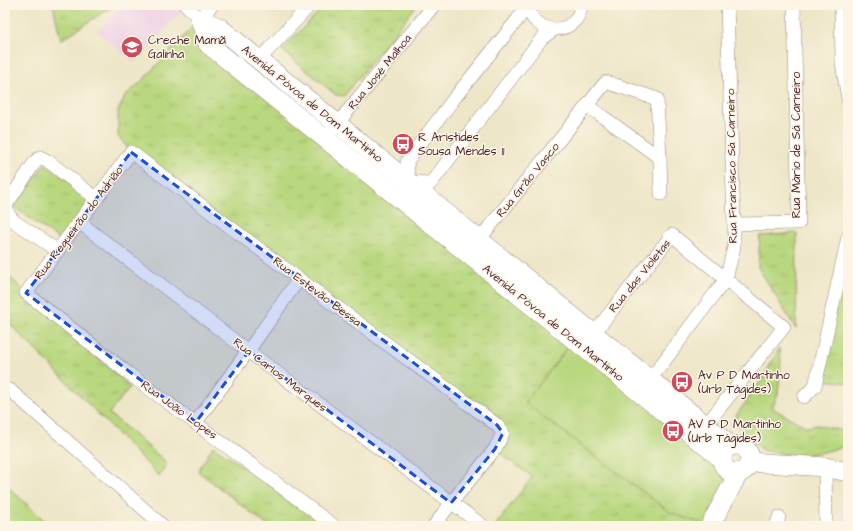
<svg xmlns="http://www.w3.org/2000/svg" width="853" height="531" font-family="'Architects Daughter',sans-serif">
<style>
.built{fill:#efd0e7}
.grass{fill:url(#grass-tufts);stroke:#817b54}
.pitch{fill:#b8d77e;stroke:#817b54}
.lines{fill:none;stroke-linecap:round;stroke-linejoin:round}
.street-casing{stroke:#9c8279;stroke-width:14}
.secondary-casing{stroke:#9c8279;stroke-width:20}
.street{stroke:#fff;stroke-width:13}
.secondary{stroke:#fff;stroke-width:19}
.marked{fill:#1d4ed8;fill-opacity:0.2;stroke:#1d4ed8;stroke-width:3;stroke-dasharray:8 5;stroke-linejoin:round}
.labels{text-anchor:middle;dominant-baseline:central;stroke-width:3;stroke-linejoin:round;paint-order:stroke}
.poi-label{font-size:12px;fill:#4a1f2b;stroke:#fcf5e5;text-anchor:start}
.street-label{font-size:12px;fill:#4a1f2b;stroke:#fcf5e5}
</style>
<defs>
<pattern id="grass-tufts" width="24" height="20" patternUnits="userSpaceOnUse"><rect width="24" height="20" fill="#b8d77e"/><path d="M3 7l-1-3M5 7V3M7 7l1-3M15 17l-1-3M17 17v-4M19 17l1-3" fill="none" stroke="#a0b86d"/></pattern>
</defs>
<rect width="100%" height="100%" fill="#fcf5e5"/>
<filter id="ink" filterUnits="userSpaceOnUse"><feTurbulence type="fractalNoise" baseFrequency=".025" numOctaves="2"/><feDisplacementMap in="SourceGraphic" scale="8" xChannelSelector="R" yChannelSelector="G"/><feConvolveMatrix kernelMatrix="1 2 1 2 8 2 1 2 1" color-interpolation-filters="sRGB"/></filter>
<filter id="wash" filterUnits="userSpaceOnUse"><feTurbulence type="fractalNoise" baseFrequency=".012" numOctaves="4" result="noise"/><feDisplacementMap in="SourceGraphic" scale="16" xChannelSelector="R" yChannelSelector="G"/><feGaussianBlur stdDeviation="0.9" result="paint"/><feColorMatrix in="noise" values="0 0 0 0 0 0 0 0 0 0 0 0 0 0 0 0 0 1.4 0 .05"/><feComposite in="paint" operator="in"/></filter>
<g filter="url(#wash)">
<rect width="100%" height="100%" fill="#ede6c7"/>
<g class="built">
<path d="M123,5H179L183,10L134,62L97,32Z"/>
<path d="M843,484H848V526H842Z"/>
</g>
<g class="grass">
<path d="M53,5H114L61,40Z"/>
<path d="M325,5H417L344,96L336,95L282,50Z"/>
<path d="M200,19L208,44L574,339L525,403L709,526H495L532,477L495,449L502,433L131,152L118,136V111L126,95L141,82Z"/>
<path d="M45,164L91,198L60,240L14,207Z"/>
<path d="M797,233L796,329L758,267L760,236Z"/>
<path d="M848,237V383L816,379Z"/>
<path d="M5,272L26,293L130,387L109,413L167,463L159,476L5,319Z"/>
<path d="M779,348L781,360L778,394L772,408L807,427L817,425L848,432V446L819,453L796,456L762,450L738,426L735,417L763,378Z"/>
<path d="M213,446L328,526H268L198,471Z"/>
<path d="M5,484L50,526H5Z"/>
</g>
<path class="pitch" d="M574,339L737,474L709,526L671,513L525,403Z"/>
</g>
<g filter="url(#ink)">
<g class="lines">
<g class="street-casing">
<g id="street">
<path d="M186,5L200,19L212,5"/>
<path d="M527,5C534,38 579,36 581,5"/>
<path d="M841,5L842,63L848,99"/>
<path d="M258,61L310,5"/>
<path d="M333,129L434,5"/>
<path d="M660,158L661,194"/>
<path d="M409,182L431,183L542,38L555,29"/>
<path d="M409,182L407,161L456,96L518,19L526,5"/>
<path d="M79,222L248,351L483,526"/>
<path d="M734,224L799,223L794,5"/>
<path d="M474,246L606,82L657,99L660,158L588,106"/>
<path d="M58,251L15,222L8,214L6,205L35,162L40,157L48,161L97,199"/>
<path d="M594,333L672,235L784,327L706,425"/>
<path d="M646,385L726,279L734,247V224L727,5"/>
<path d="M5,389L10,390L163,526"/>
<path d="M804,397L815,386L848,237"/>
<path d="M196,422L248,351L299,279"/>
<path d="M825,467L826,526"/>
<path d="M334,526L128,373L26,293L131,152L299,279L497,425L503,433L495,449L451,503L434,526"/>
<path d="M776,526L779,517"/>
</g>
</g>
<g class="secondary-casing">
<g id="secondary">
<path d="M200,19L208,44L722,459"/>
<path d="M200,19L220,28L731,446"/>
<circle cx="736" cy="459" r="14"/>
<path d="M749,462L825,467L848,472"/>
<path d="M710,526L739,472"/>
</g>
</g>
<use href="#street" class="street"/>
<use href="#secondary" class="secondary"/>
</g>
</g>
<path class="marked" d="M131,152L497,425L503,433L495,449L451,503L249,351L196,422L26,293Z"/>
<defs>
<g id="school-disc" transform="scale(1.15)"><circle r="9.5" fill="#d1495b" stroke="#fcf5e5"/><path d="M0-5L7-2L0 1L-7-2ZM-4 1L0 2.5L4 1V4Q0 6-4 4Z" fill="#fff"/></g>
<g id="bus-disc" transform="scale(1.15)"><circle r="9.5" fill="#d1495b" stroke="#fcf5e5"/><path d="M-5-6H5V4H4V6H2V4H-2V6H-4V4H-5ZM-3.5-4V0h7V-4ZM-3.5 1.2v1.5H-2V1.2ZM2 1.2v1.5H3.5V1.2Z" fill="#fff"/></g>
</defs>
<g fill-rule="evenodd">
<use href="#school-disc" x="132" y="47"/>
<use href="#bus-disc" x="403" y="144"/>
<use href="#bus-disc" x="682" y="382"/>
<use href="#bus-disc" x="673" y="431"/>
</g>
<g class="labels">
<g class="poi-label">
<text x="148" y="40">Creche Mamã<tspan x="148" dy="14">Galinha</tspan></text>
<text x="418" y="137">R Aristides<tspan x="418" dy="14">Sousa Mendes 11</tspan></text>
<text x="698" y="375">Av P D Martinho<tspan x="698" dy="14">(Urb Tágides)</tspan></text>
<text x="688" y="424">AV P D Martinho<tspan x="688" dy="14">(Urb Tágides)</tspan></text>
</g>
<g class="street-label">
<text transform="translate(380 72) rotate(-51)">Rua José Malhoa</text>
<text transform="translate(312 104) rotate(39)">Avenida Póvoa de Dom Martinho</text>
<text transform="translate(796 145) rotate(-90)">Rua Mário de Sá Carneiro</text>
<text transform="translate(732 166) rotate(-91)">Rua Francisco Sá Carneiro</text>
<text transform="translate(528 180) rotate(-51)">Rua Grão Vasco</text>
<text transform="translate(79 223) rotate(-53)">Rua Regueirão do Adrião</text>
<text transform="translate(640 276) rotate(-51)">Rua das Violetas</text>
<text transform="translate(317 292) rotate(37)">Rua Estevão Bessa</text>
<text transform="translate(553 323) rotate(39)">Avenida Póvoa de Dom Martinho</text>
<text transform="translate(280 375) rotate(37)">Rua Carlos Marques</text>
<text transform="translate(179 410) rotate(36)">Rua João Lopes</text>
</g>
</g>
<rect width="853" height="531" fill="none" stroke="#fcf5e5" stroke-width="20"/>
</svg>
